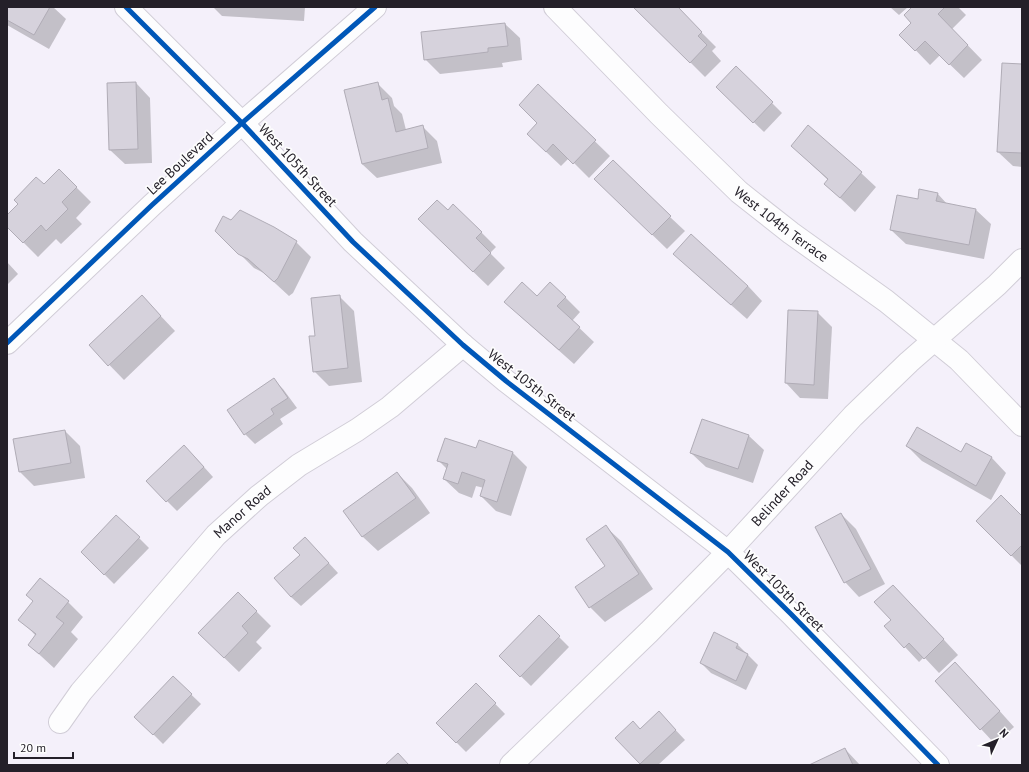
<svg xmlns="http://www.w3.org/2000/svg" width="1029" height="772" font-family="'PT Sans',sans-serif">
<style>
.shadow{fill:#0003}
.building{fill:#d6d2dc;stroke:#b0acb6}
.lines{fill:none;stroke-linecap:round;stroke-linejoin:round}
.minor-casing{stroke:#d1cdd7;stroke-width:24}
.minor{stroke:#fdfdfe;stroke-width:22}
.cycleway-casing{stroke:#fdfdfd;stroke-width:8}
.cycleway{stroke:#0057b8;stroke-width:5}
.labels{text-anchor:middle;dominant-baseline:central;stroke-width:3.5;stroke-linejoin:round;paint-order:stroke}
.street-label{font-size:14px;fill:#242029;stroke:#fdfdfd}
</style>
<rect width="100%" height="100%" fill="#f4f0fa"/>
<g class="shadow">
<path d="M7,7H53L66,19L49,49L7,25Z"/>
<path d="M213,7H305L304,21L222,16Z"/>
<path d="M635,7H676L716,47L712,51L721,61L705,77Z"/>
<path d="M890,7H908L899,15Z"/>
<path d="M913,7H958L966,15L952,29L982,60L964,78L940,55L930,65L901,35L913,23Z"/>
<path d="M505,24L520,38L522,60L502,63L503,67L440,74L425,59Z"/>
<path d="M1022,65V167L1013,166L998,152Z"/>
<path d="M736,67L782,113L764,132L717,87Z"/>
<path d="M136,83L150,98L152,163L125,164L110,150Z"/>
<path d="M377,83L392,98L394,106L402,114L406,130L422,126L437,141L442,163L377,178L362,164Z"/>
<path d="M538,86L610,156L589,178L569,158L561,166L543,149L539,123Z"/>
<path d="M792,146L861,173L876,187L855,212L825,184L828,180Z"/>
<path d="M59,170L91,202L76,218L82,224L61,244L56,239L38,257L7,226V217L19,204L44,186Z"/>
<path d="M937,193L948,205L976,210L991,224L984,259L906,244L891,230L918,200Z"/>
<path d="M610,194L670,217L685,231L667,249Z"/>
<path d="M448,212L481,232L496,247L490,253L505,268L488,286L434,234Z"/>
<path d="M232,221L296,242L311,257L293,293L289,296L264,273L254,268L217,231Z"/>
<path d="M7,262L18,274L7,285Z"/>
<path d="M689,268L748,286L762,301L747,319Z"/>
<path d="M339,296L354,311L362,382L329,386L314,371Z"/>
<path d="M565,297L580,312L572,321L594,342L574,364L520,316L537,298Z"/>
<path d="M156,311L175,331L124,380L90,345Z"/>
<path d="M817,312L832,327L828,399L800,398L786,383Z"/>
<path d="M273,379L283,389L297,408L280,419L283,424L255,444L245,434Z"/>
<path d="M702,420L749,436L764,450L753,483L706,467L691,453Z"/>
<path d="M65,431L80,446L85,478L34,486L20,472Z"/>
<path d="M967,444L992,458L1006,473L991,500L922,461L907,446L961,453Z"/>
<path d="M477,449L513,453L527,467L511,516L496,511L481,496L484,488L476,486L472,498L459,493L444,479L447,469L438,460Z"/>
<path d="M194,456L213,477L177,511L147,481Z"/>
<path d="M397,473L412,488L430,513L378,551L363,537L344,511Z"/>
<path d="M841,514L856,529L885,584L859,597L845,582Z"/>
<path d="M1022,517V566L992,536Z"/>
<path d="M606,527L621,541L653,589L605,622L590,607L606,567Z"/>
<path d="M139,538L149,548L114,584L92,562Z"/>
<path d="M315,548L338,573L301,606L291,597L301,555Z"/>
<path d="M34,601L68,602L83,617L71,632L78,639L54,668L29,645L36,636L20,619Z"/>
<path d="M908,601L958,655L939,673L924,657L919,662L905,647Z"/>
<path d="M256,611L271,626L256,642L262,648L239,672L214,648Z"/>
<path d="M539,617L569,647L531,686L500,656Z"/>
<path d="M738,645L758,665L746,690L711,673L701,663Z"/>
<path d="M173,677L201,704L163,744L136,717Z"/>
<path d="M970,678L1014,727L995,744L981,729Z"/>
<path d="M476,684L505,714L466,752L437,723Z"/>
<path d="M669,723L685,740L658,765H642L616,738Z"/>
<path d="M845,749L860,765H811Z"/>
</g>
<g class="building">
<path d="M7,7H50L34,35L7,20Z"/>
<path d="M633,7H678L702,32L698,36L707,45L690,63Z"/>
<path d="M912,7H945L938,14L968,45L949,65L925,41L915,51L899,35L911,23L904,15Z"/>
<path d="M505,23L508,46L488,48V52L424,60L421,32Z"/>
<path d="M1002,63L1022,64V153L997,152Z"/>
<path d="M736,66L773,102L753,123L716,87Z"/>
<path d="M136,82L138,149L109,150L107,83Z"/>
<path d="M378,82L382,100L388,98L396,132L423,125L428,148L362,164L344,90Z"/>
<path d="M538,84L596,140L573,164L553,144L546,152L527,134L537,123L519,105Z"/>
<path d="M808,125L862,172L840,198L824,184L828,179L791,146Z"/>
<path d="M613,160L671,216L652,235L594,179Z"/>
<path d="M59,169L77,187L62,202L68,209L46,231L41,225L23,243L7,227V215L18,204L14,200L36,177L44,184Z"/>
<path d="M919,189L938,193L936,201L976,209L969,245L890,230L897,195L918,199Z"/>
<path d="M437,200L448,210L453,204L482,232L476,238L491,253L473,272L418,219Z"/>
<path d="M240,210L274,227L297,241L278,278L274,282L248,259L238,254L215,231L223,216L231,220Z"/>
<path d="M691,234L748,286L731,305L673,254Z"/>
<path d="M522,282L537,296L550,282L566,297L557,306L580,327L559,350L504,302Z"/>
<path d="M142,295L161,316L108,366L89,345Z"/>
<path d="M340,295L348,368L313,372L309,336H315L311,298Z"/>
<path d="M788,310L818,311L814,385L785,383Z"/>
<path d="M274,378L288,398L271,409L274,414L244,435L227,410Z"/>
<path d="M702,419L749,435L738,469L690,453Z"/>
<path d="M917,427L961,452L966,443L992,457L976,486L906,446Z"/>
<path d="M65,430L71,463L19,472L13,439Z"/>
<path d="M445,438L476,448L479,440L513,452L497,502L480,496L485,480L462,472L458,484L443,479L448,464L437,461Z"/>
<path d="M184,445L204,467L166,502L146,481Z"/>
<path d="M397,472L416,498L362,537L343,511Z"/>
<path d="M1001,495L1022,516V545L1011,556L976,521Z"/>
<path d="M841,513L871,569L844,583L815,527Z"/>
<path d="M116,515L140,537L104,575L81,552Z"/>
<path d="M606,525L639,574L589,608L575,587L605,566L586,539Z"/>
<path d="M305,537L329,563L291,597L274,578L300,555L293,548Z"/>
<path d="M40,578L69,601L56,617L64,623L39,654L28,645L36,634L18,620L33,601L26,595Z"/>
<path d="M893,585L944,639L924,659L909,643L904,648L884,626L891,620L874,602Z"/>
<path d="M238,592L257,611L242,626L248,633L224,658L198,633Z"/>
<path d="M539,615L560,636L520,677L499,656Z"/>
<path d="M714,632L738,644L736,648L748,654L736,681L700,663Z"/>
<path d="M955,662L1000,711L980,730L935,681Z"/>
<path d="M173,676L192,694L153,735L134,717Z"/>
<path d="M476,683L496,703L456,743L436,723Z"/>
<path d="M659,711L676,730L640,764L615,738L633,721L640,729Z"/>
<path d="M845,748L853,765H809Z"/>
<path d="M398,753L409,765H385Z"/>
</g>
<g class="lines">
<g class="minor-casing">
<g id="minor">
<path d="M126,7L242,123L353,242L463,345L506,381L728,552L791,614L938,765"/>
<path id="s1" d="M555,7L659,114L739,192L791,233L886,301L959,360L1022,425"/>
<path d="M7,343L152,205L242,123L375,7"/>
<path id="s2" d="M60,722L81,692L216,535L259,496L299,465L357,430L390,407L463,345"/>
<path id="s3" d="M511,765L649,632L728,552L853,416L909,362L997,285L1022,260"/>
</g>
</g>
<use href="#minor" class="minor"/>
<g class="cycleway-casing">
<g id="cycleway">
<path d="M126,7L242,123L353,242L463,345L506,381L728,552L791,614L938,765"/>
<path d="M7,343L152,205L242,123L375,7"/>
</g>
</g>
<use href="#cycleway" class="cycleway"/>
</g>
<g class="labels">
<g class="street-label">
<text transform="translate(180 163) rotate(-43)">Lee Boulevard</text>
<text transform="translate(298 165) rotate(47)">West 105th Street</text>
<text stroke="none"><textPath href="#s1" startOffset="314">West 104th Terrace</textPath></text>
<text transform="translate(532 385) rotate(38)">West 105th Street</text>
<text stroke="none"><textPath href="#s3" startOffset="384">Belinder Road</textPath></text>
<text stroke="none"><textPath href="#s2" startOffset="279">Manor Road</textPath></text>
<text transform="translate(784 591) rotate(45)">West 105th Street</text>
</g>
</g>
<rect width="1029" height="772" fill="none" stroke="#242029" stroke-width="16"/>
<g transform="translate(997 740) rotate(46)" stroke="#fdfdfd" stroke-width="3" paint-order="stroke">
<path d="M0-3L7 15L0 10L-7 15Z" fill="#242029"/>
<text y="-6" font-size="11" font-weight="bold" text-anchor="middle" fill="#242029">N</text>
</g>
<path d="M14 752v6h59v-6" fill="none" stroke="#242029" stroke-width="2"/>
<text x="20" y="752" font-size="12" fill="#242029" stroke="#fdfdfd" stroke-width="3" paint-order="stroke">20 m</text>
</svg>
